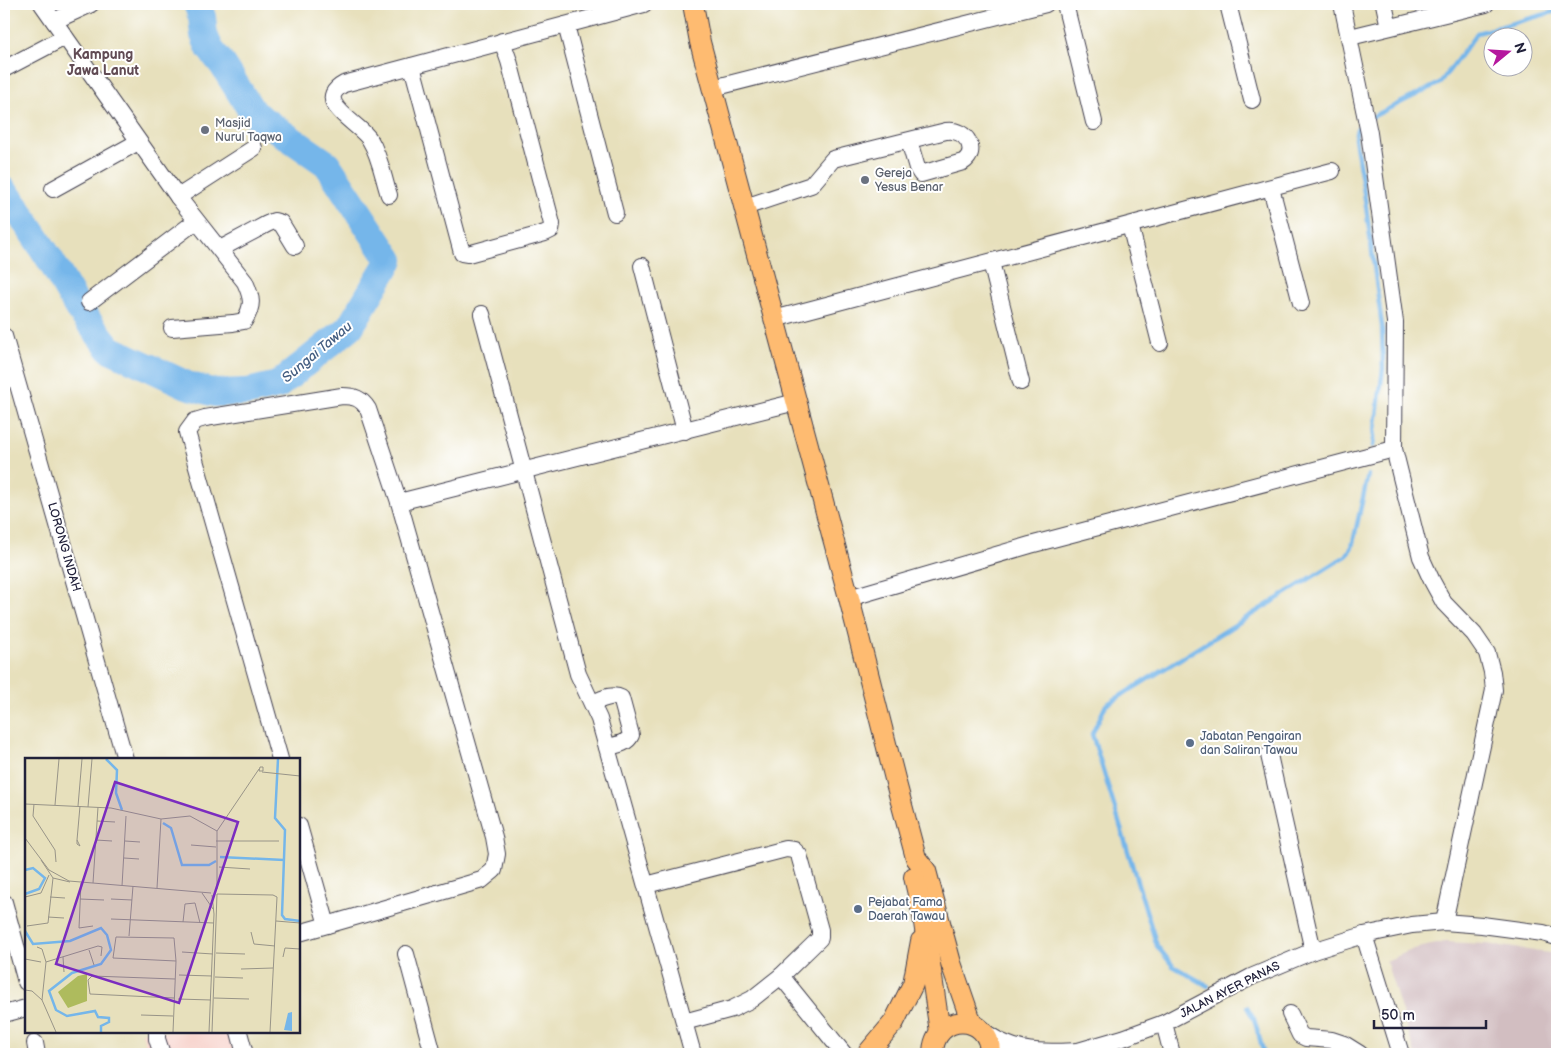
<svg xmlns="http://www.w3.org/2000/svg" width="1561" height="1058" font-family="'Balsamiq Sans',sans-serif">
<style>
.built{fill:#f7d0c9}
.industrial{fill:#d2bec1}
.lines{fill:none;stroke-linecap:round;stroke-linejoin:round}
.stream{stroke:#75b6ea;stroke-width:4.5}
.river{stroke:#75b6ea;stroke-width:28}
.minor-casing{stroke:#403e4e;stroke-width:18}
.major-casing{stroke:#403e4e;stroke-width:22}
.minor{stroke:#fff;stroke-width:16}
.major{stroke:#febb71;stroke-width:20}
.worship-dot{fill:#6b7280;stroke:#fff;stroke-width:2}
.service-dot{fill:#5c6f8a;stroke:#fff;stroke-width:2}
.labels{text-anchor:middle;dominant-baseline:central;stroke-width:4;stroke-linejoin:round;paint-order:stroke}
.worship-label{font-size:12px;fill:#5b616d;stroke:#fff;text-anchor:start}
.street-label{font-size:12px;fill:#22223b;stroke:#fff}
.service-label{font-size:12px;fill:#4e5e75;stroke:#fff;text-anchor:start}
.neighbourhood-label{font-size:14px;font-weight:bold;fill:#614b54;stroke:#fff}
.water-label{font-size:14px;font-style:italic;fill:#435d81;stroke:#fff}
.inset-river{fill:none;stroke:#75b6ea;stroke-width:2.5}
.inset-road{fill:none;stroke:#989488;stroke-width:1}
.view{fill:#7b2cbf;fill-opacity:0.15;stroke:#7b2cbf;stroke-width:2.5}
.inset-edge{fill:none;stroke:#22223b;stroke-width:2.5}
</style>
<rect width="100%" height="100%" fill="#fff"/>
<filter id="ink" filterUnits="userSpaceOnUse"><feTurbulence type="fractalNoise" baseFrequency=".02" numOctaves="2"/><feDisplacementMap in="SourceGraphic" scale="10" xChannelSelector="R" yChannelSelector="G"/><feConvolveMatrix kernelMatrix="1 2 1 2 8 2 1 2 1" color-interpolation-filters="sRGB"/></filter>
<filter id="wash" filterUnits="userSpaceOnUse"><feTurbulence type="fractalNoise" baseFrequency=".0096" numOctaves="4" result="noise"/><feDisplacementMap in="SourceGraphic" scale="20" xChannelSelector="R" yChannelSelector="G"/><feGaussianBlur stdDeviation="1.12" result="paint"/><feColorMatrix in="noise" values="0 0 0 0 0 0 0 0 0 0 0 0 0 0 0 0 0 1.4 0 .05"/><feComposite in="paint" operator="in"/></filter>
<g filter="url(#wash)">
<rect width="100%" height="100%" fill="#e7e0bc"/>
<path class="built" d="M142,1032H228L234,1054H148Z"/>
<path class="industrial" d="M1444,942L1486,944L1557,954V1054H1415L1386,961L1414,949Z"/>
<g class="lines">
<g class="stream">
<path d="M1370,118L1440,83L1477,33L1557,11"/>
<path d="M1364,122L1357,129L1355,138L1365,199L1382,326L1383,369L1373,446"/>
<path d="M1208,986L1173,966L1157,946L1092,734L1106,705L1346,556L1352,547L1368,475"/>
<path d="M1247,1007L1254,1019L1264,1054"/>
</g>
<path class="river" d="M4,191L13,202L51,261L78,308L110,349L187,385L215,393L248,392L278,385L350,327L390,260L327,164L253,113L223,65L210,49L204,35L202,17L197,4"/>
</g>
</g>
<g filter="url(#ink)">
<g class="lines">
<g class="minor-casing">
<g id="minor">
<path d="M42,4L178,197L245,282C252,298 254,305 244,321L233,323L172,328"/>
<path d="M1065,4L1094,122"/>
<path d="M1228,4L1252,100"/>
<path d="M1342,4L1369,133L1395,322L1394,449L1421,557L1432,581L1444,603L1474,634L1487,653L1492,672L1494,690L1444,922"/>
<path d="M1384,4L1389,27"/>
<path d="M54,21L91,4"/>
<path d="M566,25L615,213"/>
<path d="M1350,37L1486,4"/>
<path d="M412,66L462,253L468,254L545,233L551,230L552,224L509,61L502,41"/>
<path d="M4,69L65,37"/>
<path d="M713,88L1046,4"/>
<path d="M1271,188L1301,303"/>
<path d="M53,189L138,142"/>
<path d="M389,195C383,177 380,156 370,140C360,123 311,102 344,84L644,4"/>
<path d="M178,197L254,148"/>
<path d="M745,207L811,185L833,159L946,131C967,128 979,152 963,162L921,174L917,168L909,141"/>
<path d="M1130,225L1160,343"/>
<path d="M220,249L267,224L274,221L281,223L295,246"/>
<path d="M991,262L1021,382"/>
<path d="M642,266L685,431"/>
<path d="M89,302L196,221"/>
<path d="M482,314L578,674L599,719L693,1054"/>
<path d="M774,319L1332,171"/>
<path d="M4,336L125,759"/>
<path d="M399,502L796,402"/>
<path d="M849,598L1030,545L1394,449"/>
<path d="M592,703C601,700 612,693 621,698L631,735C627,744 616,745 607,747"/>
<path d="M1269,755L1313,951"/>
<path d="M280,759L187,432L195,421L205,418L342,396C354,396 361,398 368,409L399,502L494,837L497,854L494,870L482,880L327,925L299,826"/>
<path d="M646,885L786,849L794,850L799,855L820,930V938L814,944L781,976L752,999L732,1009L684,1022"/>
<path d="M4,902L26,982"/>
<path d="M299,933L327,925"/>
<path d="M1364,935L1401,1054"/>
<path d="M406,954L433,1054"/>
<path d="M781,976L844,1054"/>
<path d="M4,1014L26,1008"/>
<path d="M1290,1014L1300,1035L1306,1038L1332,1040L1344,1044L1360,1054"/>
<path d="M1164,1023L1172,1054"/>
<path d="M980,1029C988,1034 996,1040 1004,1043C1028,1054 1053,1052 1079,1051"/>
<path d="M157,1032V1039L162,1054"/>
<path d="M239,1032L245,1054"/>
<path d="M35,1043L37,1054"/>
<path d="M1068,1054L1123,1038L1164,1023L1251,977L1313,951L1364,935L1412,925L1444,922L1482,925L1543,933L1557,937"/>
</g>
</g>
<g class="major-casing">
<g id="major">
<path d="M693,4L700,42L849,598L896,783L916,858L926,871L951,963L972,1024"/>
<path d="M914,877L923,916L940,1032"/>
<path d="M867,1054L894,1022L913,984L921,941"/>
<path d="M933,1054C933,1012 991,1012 990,1054"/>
</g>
</g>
<use href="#minor" class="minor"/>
<use href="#major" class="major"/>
</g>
</g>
<g class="worship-dot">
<circle cx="205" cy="130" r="5"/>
<circle cx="865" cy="180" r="5"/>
</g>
<g class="service-dot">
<circle cx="1190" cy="743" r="5"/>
<circle cx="858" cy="909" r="5"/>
</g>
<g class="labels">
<g class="worship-label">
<text x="215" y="123">Masjid<tspan x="215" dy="14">Nurul Taqwa</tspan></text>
<text x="875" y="173">Gereja<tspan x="875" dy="14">Yesus Benar</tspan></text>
</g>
<g class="street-label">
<text transform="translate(64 547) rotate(74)">LORONG INDAH</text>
<text transform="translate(1230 990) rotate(-27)">JALAN AYER PANAS</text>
</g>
<g class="service-label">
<text x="1200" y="736">Jabatan Pengairan<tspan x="1200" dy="14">dan Saliran Tawau</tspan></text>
<text x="868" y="902">Pejabat Fama<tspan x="868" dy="14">Daerah Tawau</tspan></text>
</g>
<g class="neighbourhood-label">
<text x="103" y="54">Kampung<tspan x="103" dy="16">Jawa Lanut</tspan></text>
</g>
<g class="water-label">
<text transform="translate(317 352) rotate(-40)">Sungai Tawau</text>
</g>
</g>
<g transform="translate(25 758)">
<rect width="275" height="275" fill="#e7e0bc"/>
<path d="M62,216V243L43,250L33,234L53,218Z" fill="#aebb5d"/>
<path d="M267,254V273L259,272L263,255Z" fill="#75b6ea"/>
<path class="inset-river" d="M81,1L92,12L91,35L97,52M253,1L250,60L260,72L257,157L260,161L275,163M138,65L146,70L157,107H184L191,103M195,99L259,102M0,112L8,110L20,120L14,131L0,136M0,173L8,186L45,183L76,170L82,177L86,192L76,206L47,215L24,233L31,252L42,258L70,253L73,259L84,260V264L76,268V274"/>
<path class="inset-road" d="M238,9V13H234L235,9ZM237,14L275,18M0,46L86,50L136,61L165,58L192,73M9,46L8,58L30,92L31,104M30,47L34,1M53,48L57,1M63,49L67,1M72,63L90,64M0,80L24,112L44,123L186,135M52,82L55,88L52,86V82L55,48M71,82L87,83M100,83L115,84M191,83H254M166,87L191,89M99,100L114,101M16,102L28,120L45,124M194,109L225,111M56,125L54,170L68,168M68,125L73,49M97,128L101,58M132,130L136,61M192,131V73L234,11M177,135L188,151M192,136L248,137L252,139L245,274M0,139L16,135L24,117M25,139L40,140M55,141L79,142M86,141L107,142M23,159L39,160M86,161L189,165M251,163L275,165M158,164L160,146L170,145L175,165M2,168L23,165L28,120M226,174L229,186L250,188M104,178L108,128M91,179L149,180L151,203L88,200ZM12,189L17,191L21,204L17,242M64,192L69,207M157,194L188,196M191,195L220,196M38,199L39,214M258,199L260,190L275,191M0,201L16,204M21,204L73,188L77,189L76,198M216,211L248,210M154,217L187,218M190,219L218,220M0,232L7,233L17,242L31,274M149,240L65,236L63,222L67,218L150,221M189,240L224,241M153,241L186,242M116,257L148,258M148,274L151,203M184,274L189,156L187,137M187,274L192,136"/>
<path class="view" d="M90,24L213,64L154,245L31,206Z"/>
<rect width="275" height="275" class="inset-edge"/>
</g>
<rect width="1561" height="1058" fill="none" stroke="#fff" stroke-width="20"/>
<g transform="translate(1508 52) rotate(72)"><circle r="24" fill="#ffffff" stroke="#a7a7b1"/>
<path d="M0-4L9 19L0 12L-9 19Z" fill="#b5179e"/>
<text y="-8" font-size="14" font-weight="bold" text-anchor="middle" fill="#22223b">N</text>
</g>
<path d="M1374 1020v8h112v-8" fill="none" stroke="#22223b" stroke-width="2.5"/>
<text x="1381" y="1020" font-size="15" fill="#22223b" stroke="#ffffff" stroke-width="4" paint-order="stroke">50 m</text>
</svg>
